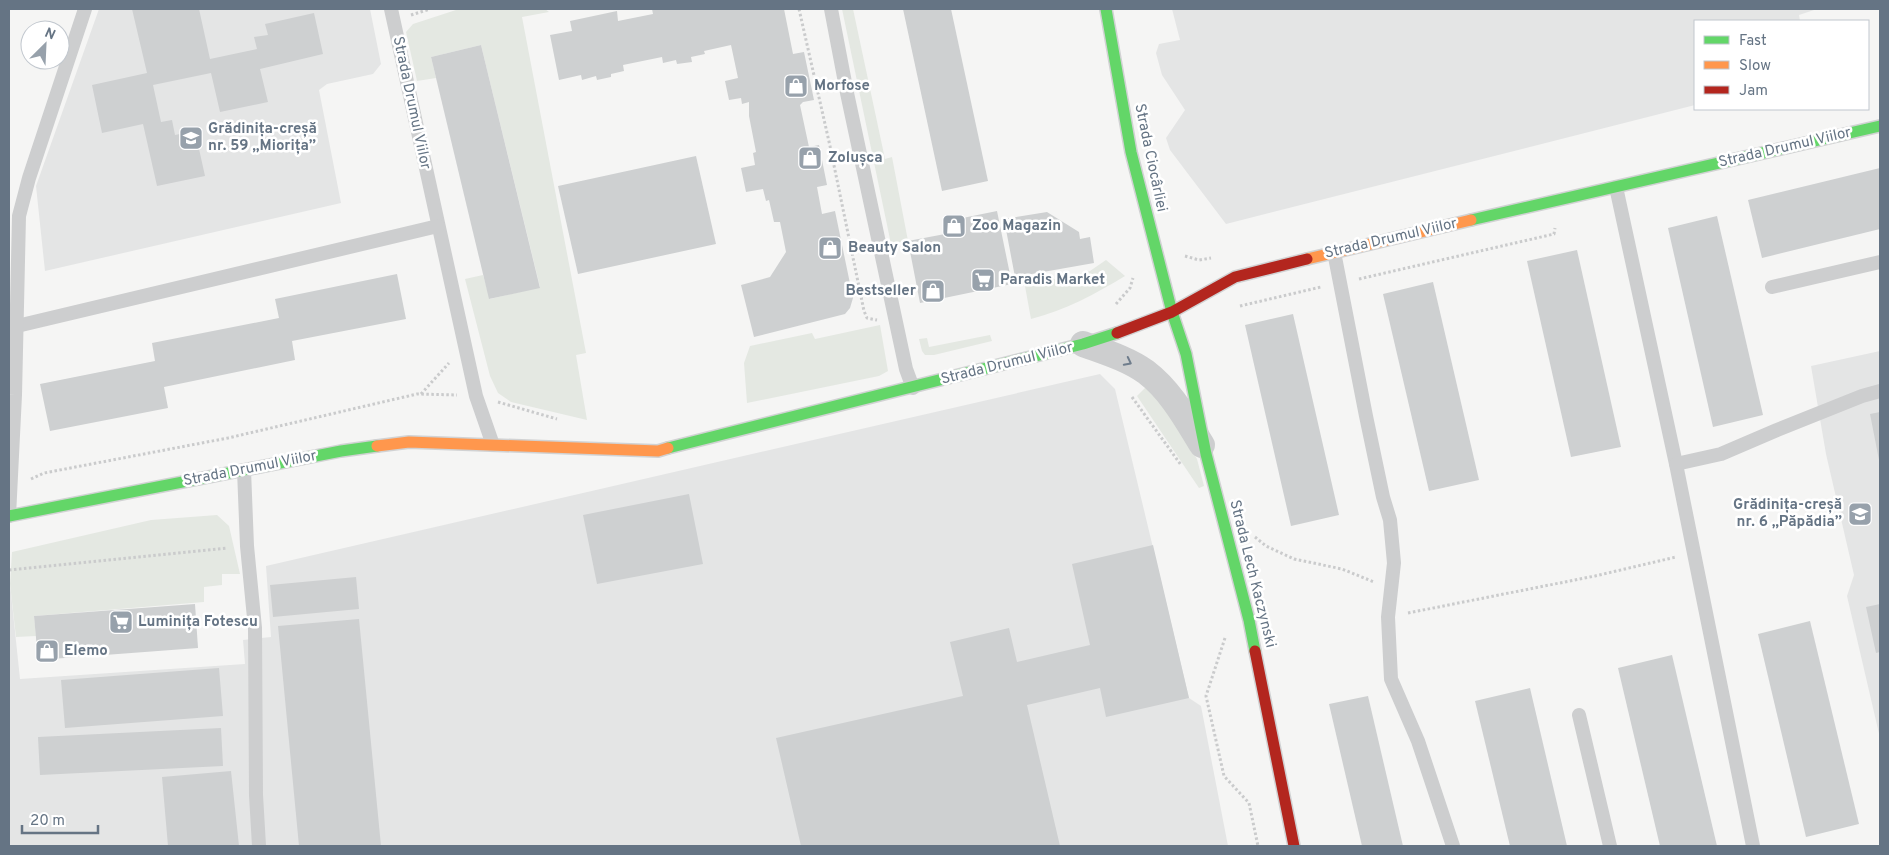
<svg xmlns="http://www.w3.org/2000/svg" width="1889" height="855" font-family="Overpass,sans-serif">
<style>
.built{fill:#e4e5e5}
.green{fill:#e4e8e2}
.building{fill:#ced0d1}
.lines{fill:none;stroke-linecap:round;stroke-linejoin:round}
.fast-casing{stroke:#d1d2d3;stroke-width:14}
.slow-casing{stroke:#d1d2d3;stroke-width:14}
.jam-casing{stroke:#d1d2d3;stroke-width:14}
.path{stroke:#cacbcc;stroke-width:3;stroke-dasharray:2.5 2.5;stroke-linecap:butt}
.lane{stroke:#cdcecf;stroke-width:14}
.street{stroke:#cdcecf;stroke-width:26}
.fast{stroke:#63d668;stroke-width:11}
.slow{stroke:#ff974d;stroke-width:11}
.jam{stroke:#b3261e;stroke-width:11}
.oneway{stroke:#6f7d8c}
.labels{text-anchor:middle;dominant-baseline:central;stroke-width:5;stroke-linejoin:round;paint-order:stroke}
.poi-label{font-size:15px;font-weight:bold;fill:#657484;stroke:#fff;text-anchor:start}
.street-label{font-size:15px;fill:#657484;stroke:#fff}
</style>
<rect width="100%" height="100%" fill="#f5f5f4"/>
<g class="built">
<path d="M99,9H370L381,64L373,74L327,84L319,90L341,203L45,271L36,186Z"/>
<path d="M1172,9H1817L1799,15L1800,21H1695V105L1226,224L1170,150L1166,138L1185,110L1162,75L1156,53L1159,44L1180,40Z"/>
<path d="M1880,351V738L1847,596L1854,575L1826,454L1811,366Z"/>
<path d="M1100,374L1115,389L1189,698L1201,706L1228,846H9V584H10L20,679L245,664L243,640L271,637L266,566Z"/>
</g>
<g class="green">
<path d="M459,9H545L549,12L522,17L586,353L576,355L587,420L511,402L498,393L490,376L465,279L483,275L490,299L540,287L481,45L431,57L436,78L417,81L406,32L413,24Z"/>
<path d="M842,9H853L885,159L892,157L908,241L891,244Z"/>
<path d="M1106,260L1125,276C1095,294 1066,310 1031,319L1025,286L1090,271Z"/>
<path d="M880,325L888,371L879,376L747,403L744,363L750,346L812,333L815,339Z"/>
<path d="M990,335L992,341L934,355H925L922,351L919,339L927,338L929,347Z"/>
<path d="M1147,386L1160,397L1197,459L1204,486L1199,488L1137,396Z"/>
<path d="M217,515L229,526L240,574H222V585L204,587V602L34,616L36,636L16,637L10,584L12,552L151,520Z"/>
</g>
<g class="building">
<path d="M132,9H199L210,59L257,49L254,37L268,35L265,24L314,13L323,54L260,69L268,102L220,112L211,73L153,85L161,122L172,120L175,135L195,131L205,176L157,186L143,124L102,133L92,85L147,73Z"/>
<path d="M652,9H784L793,54L804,52L814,100L803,102L800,105L809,147L819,145L827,185L817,187L822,214L835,211L853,298L850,308L845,314L754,337L741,285L770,277L786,252L780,222H774L769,200L766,201L763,189L746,192L741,168L755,165L753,153L756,152L749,116V102L742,104L741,98L729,100L725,81L738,78L731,45L704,51L705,54L691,57L692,62L677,64L676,60L663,63L662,57L623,65L624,71L611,74V77L597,80L596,76L582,80L581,75L559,80L550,35L572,31L570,21L617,11L618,21L653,14Z"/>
<path d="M903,9H951L988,181L942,191Z"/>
<path d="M481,45L540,288L489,299L431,57Z"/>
<path d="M696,156L716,244L578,274L558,186Z"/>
<path d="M1880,168V229L1762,258L1748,200Z"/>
<path d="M997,211L1012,284L920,303L908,241L945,234L943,222Z"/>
<path d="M1047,212L1079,232L1080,239L1090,237L1094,263L1015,277L1004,219Z"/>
<path d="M1717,216L1763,415L1713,427L1668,228Z"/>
<path d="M1577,250L1621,447L1571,457L1527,261Z"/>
<path d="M397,274L406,319L292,341L295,360L164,387L168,408L50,431L40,384L155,361L152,343L279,318L275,299Z"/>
<path d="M1433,282L1479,480L1429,491L1383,294Z"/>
<path d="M1293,314L1339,515L1291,526L1245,325Z"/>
<path d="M1880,412V459L1879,460L1870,414Z"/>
<path d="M689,494L703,564L597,584L583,515Z"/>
<path d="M1153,545L1189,698L1106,717L1100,688L1027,705L1060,846H801L776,738L963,696L950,642L1009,628L1017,662L1090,645L1072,564Z"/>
<path d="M356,577L359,609L273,617L270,585Z"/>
<path d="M195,604L198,648L38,660L34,616Z"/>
<path d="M1880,604V652L1876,653L1866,607Z"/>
<path d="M359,619L381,846H299L278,626Z"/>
<path d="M1810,621L1859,824L1806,837L1758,634Z"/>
<path d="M1672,655L1717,846H1660L1618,668Z"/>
<path d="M219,668L223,716L65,728L61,680Z"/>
<path d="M1530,688L1567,846H1510L1475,701Z"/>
<path d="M1368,696L1403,846H1362L1329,704Z"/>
<path d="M221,728L223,766L40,775L38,737Z"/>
<path d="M231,771L239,846H168L162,777Z"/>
</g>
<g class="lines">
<g class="fast-casing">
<g id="fast">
<path d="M1106,9L1131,152L1172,312L1186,354L1206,454L1249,620L1255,651"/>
<path d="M1471,220L1880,126"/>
<path d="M668,448L1083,344L1117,333"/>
<path d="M9,516L341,451L377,446"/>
</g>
</g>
<g class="slow-casing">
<g id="slow">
<path d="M1307,259L1471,220"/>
<path d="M377,446L409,442L658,451L668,448"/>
</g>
</g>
<g class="jam-casing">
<g id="jam">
<path d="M1117,333L1172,312L1235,277L1307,259"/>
<path d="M1255,651L1294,846"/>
</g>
</g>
<g class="path">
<path d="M799,9L830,146L864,311L867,318L877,320"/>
<path d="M411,15L430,9"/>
<path d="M1185,256L1199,260L1211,258"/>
<path d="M1359,279L1554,234L1555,228"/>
<path d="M1116,304L1130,288L1133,278"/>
<path d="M1240,306L1321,287"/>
<path d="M421,394L449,363"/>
<path d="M1132,397L1181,465"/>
<path d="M498,402L557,419"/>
<path d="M31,479L44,473L228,438L417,394L457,395"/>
<path d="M1255,537L1266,546L1294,559L1342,569L1374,582"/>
<path d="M9,570L227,548"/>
<path d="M1408,613L1595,576L1676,557"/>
<path d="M1225,638L1206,696L1224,776L1249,803L1258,846"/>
</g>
<g class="lane">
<path d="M391,9L476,396L493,445"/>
<path d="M831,9L847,93L906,369L913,388"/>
<path d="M1616,187L1676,464L1753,846"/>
<path d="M1334,252L1366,416L1383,497L1390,520L1394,563L1388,617L1391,679L1418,741L1453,846"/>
<path d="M1772,287L1880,262"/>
<path d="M17,326L438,226"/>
<path d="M1676,464L1721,454L1777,430L1862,396L1880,391"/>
<path d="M244,470L247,546L255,628L256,795L259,846"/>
<path d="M9,516L15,395L19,216L29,178L85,9"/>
<path d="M1579,715L1610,846"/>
</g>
<path class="street" d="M1083,344C1105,352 1128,359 1146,372C1171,391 1186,419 1202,445"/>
<use href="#fast" class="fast"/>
<use href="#slow" class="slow"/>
<use href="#jam" class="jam"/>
</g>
<defs><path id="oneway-chevron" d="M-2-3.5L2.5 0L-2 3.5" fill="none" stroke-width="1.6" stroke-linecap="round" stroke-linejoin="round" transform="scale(1.25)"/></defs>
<use class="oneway" href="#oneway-chevron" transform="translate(1128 362) rotate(27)"/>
<defs>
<g id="shop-square" transform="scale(1.25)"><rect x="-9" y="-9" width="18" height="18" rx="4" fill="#97a1ab" stroke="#fff"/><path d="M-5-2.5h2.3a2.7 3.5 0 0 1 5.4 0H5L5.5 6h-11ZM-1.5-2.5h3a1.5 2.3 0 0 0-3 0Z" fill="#fff"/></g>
<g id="school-square" transform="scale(1.25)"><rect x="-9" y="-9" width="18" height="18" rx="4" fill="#97a1ab" stroke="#fff"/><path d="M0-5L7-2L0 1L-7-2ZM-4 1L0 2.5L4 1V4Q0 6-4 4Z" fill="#fff"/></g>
<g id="supermarket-square" transform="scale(1.25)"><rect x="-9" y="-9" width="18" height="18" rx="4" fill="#97a1ab" stroke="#fff"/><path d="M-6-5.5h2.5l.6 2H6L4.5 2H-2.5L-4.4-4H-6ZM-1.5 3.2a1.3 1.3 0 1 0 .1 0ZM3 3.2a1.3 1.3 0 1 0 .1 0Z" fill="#fff"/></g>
</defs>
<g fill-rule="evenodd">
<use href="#shop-square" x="796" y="86"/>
<use href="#school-square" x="191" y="138"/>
<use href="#shop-square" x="810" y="158"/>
<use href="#shop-square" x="954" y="226"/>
<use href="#shop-square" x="830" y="248"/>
<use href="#supermarket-square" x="983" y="280"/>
<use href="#shop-square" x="933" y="291"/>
<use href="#school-square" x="1860" y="514"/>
<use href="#supermarket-square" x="121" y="622"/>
<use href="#shop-square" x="47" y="651"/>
</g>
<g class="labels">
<g class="poi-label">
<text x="814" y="86">Morfose</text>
<text x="208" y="129">Grădinița-creșă<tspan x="208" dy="17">nr. 59 „Miorița”</tspan></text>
<text x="828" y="158">Zolușca</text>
<text x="972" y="226">Zoo Magazin</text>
<text x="848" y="248">Beauty Salon</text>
<text x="1000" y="280">Paradis Market</text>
<text x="916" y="291" text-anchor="end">Bestseller</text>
<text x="1842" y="505" text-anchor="end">Grădinița-creșă<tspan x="1842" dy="17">nr. 6 „Păpădia”</tspan></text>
<text x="138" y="622">Luminița Fotescu</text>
<text x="64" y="651">Elemo</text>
</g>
<g class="street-label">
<text transform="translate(411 103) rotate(78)">Strada Drumul Viilor</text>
<text transform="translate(1785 148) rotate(-13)">Strada Drumul Viilor</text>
<text transform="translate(1150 158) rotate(78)">Strada Ciocârliei</text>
<text transform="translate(1391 239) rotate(-13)">Strada Drumul Viilor</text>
<text transform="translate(1007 364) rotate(-14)">Strada Drumul Viilor</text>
<text transform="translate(250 469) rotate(-11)">Strada Drumul Viilor</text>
<text transform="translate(1252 574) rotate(76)">Strada Lech Kaczynski</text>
</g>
</g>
<rect width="1889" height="855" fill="none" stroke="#657484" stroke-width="20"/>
<rect x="1694" y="20" width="175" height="90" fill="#ffffff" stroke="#c1c7ce"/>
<rect x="1704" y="36" width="25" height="8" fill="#63d668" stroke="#c1c7ce"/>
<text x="1739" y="45" font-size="15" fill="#657484">Fast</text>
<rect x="1704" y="61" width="25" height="8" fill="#ff974d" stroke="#c1c7ce"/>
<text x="1739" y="70" font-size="15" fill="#657484">Slow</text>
<rect x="1704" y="86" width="25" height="8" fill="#b3261e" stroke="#c1c7ce"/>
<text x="1739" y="95" font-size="15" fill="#657484">Jam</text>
<g transform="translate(45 45) rotate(24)"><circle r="24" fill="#ffffff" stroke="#c1c7ce"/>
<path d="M0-4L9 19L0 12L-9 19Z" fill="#97a1ab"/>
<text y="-8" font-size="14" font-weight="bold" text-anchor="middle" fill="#657484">N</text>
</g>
<path d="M22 825v8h76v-8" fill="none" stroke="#657484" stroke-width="2.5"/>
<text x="30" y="825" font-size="15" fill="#657484" stroke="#ffffff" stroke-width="4" paint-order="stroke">20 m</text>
</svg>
